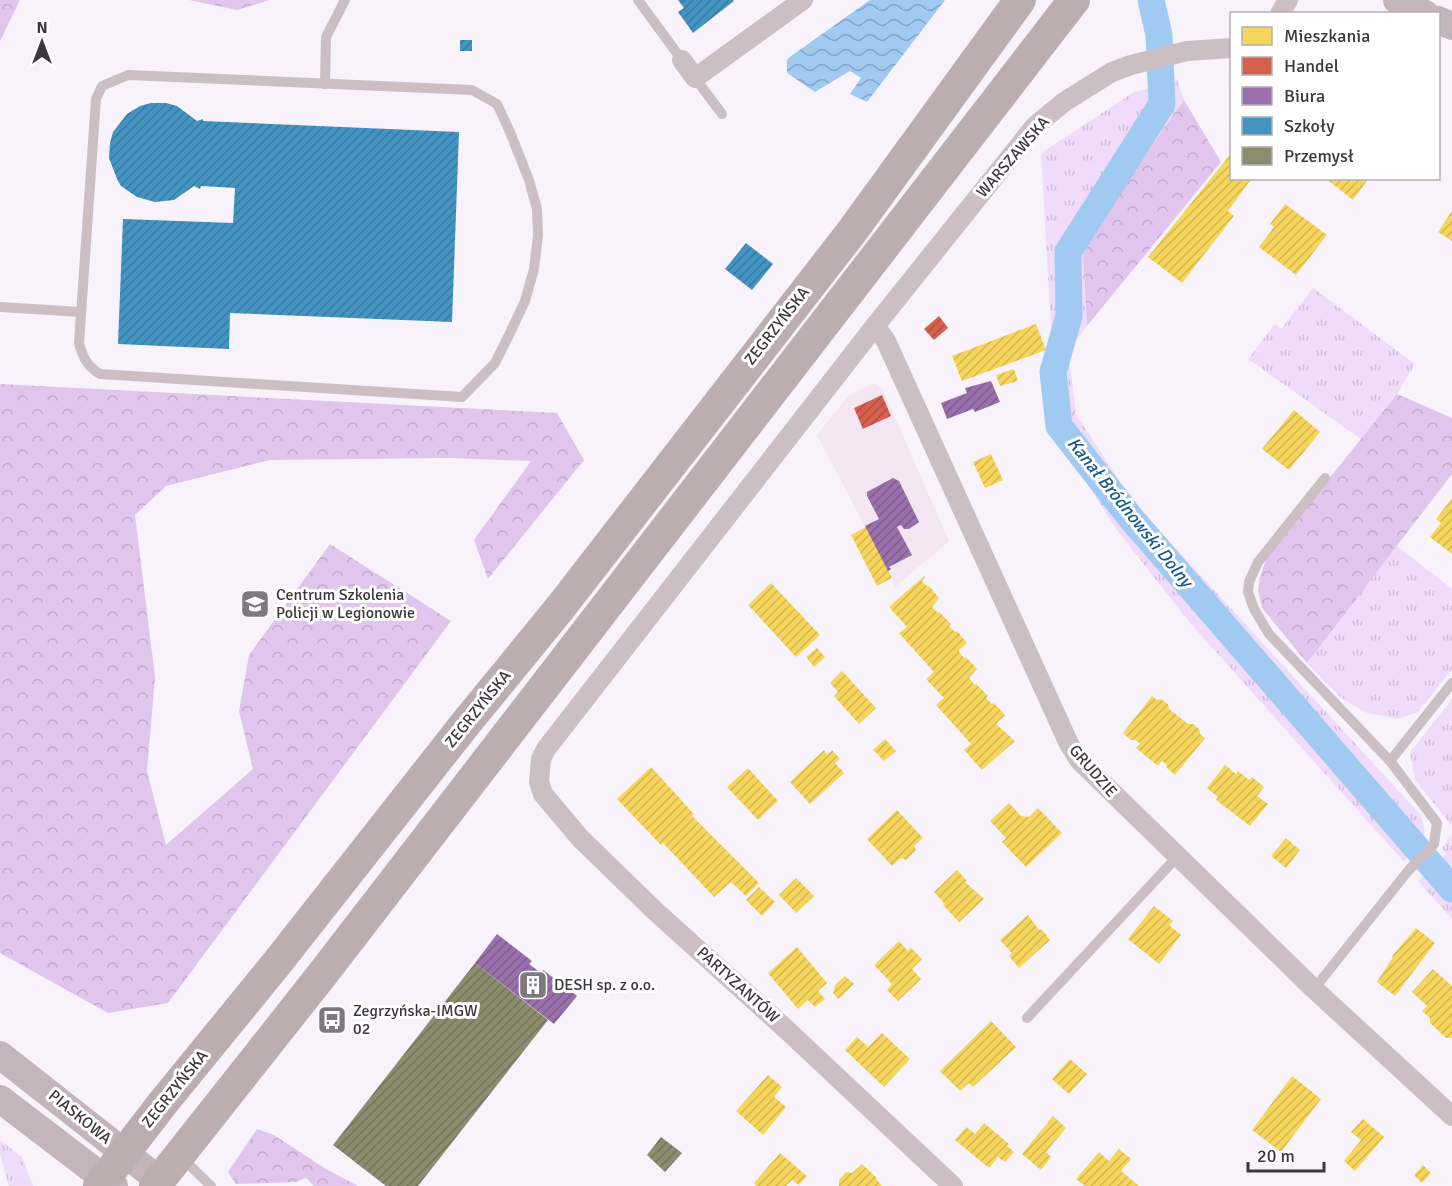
<svg xmlns="http://www.w3.org/2000/svg" width="1452" height="1186" font-family="Signika,sans-serif">
<style>
.commercial{fill:#f3e6f2}
.grass{fill:url(#grass-tufts)}
.forest{fill:url(#forest-crowns)}
.water{fill:url(#water-waves)}
.homes{fill:url(#homes-hatch)}
.shops{fill:url(#shops-hatch)}
.offices{fill:url(#offices-hatch)}
.schools{fill:url(#schools-hatch)}
.industry{fill:url(#industry-hatch)}
.lines{fill:none;stroke-linecap:round;stroke-linejoin:round}
.canal{stroke:#a0caf2;stroke-width:27}
.lane{stroke:#ccbfc3;stroke-width:10}
.street{stroke:#ccbfc3;stroke-width:20}
.secondary{stroke:#c3b5b9;stroke-width:28}
.primary{stroke:#bcadb1;stroke-width:32}
.labels{text-anchor:middle;dominant-baseline:central;stroke-width:6;stroke-linejoin:round;paint-order:stroke}
.street-label{font-size:16px;fill:#3c363e;stroke:#fff}
.poi-label{font-size:16px;fill:#3c363e;stroke:#fff;text-anchor:start}
.water-label{font-size:18px;font-style:italic;fill:#13598b;stroke:#fff}
</style>
<defs>
<pattern id="grass-tufts" width="24" height="20" patternUnits="userSpaceOnUse" patternTransform="scale(1.5)"><rect width="24" height="20" fill="#f1dbfb"/><path d="M3 7l-1-3M5 7V3M7 7l1-3M15 17l-1-3M17 17v-4M19 17l1-3" fill="none" stroke="#d0bdd8"/></pattern>
<pattern id="forest-crowns" width="20" height="18" patternUnits="userSpaceOnUse" patternTransform="scale(1.5)"><rect width="20" height="18" fill="#e0c5ec"/><path d="M2 6a3 3 0 1 1 6 0M12 15a3 3 0 1 1 6 0" fill="none" stroke="#c1aacb"/></pattern>
<pattern id="water-waves" width="16" height="10" patternUnits="userSpaceOnUse" patternTransform="scale(1.5)"><rect width="16" height="10" fill="#a0caf2"/><path d="M0 5q4-4 8 0t8 0" fill="none" stroke="#84a5c5"/></pattern>
<pattern id="homes-hatch" width="6" height="6" patternUnits="userSpaceOnUse" patternTransform="scale(1.5)"><rect width="6" height="6" fill="#f6d55c"/><path d="M-1 1l2-2M0 6l6-6M5 7l2-2" fill="none" stroke="#d4b751"/></pattern>
<pattern id="shops-hatch" width="6" height="6" patternUnits="userSpaceOnUse" patternTransform="scale(1.5)"><rect width="6" height="6" fill="#d6604d"/><path d="M-1 1l2-2M0 6l6-6M5 7l2-2" fill="none" stroke="#af5041"/></pattern>
<pattern id="offices-hatch" width="6" height="6" patternUnits="userSpaceOnUse" patternTransform="scale(1.5)"><rect width="6" height="6" fill="#9970ab"/><path d="M-1 1l2-2M0 6l6-6M5 7l2-2" fill="none" stroke="#7e5d8d"/></pattern>
<pattern id="schools-hatch" width="6" height="6" patternUnits="userSpaceOnUse" patternTransform="scale(1.5)"><rect width="6" height="6" fill="#4393c3"/><path d="M-1 1l2-2M0 6l6-6M5 7l2-2" fill="none" stroke="#3979a0"/></pattern>
<pattern id="industry-hatch" width="6" height="6" patternUnits="userSpaceOnUse" patternTransform="scale(1.5)"><rect width="6" height="6" fill="#8c8c6e"/><path d="M-1 1l2-2M0 6l6-6M5 7l2-2" fill="none" stroke="#74735c"/></pattern>
</defs>
<rect width="100%" height="100%" fill="#f8f3fa"/>
<path class="commercial" d="M874,383L883,390L949,541L895,587L892,578L817,435L848,396Z"/>
<g class="grass">
<path d="M1177,80L1184,100L1087,237L1083,255L1087,326L1068,350L1076,414L1134,503L1420,814L1424,827V840L1404,862L1190,623L1116,529L1050,425L1042,396V369L1046,350L1052,347L1041,153L1134,92Z"/>
<path d="M1313,288L1415,364L1397,394L1361,439L1248,359L1275,324L1281,329Z"/>
<path d="M1396,545L1452,589V669L1418,712L1398,719L1367,713L1341,698L1307,663Z"/>
<path d="M1452,699V826L1415,780L1410,752Z"/>
<path d="M1452,835V919L1418,881L1446,854L1442,848Z"/>
<path d="M0,1140L22,1157L33,1186H9L0,1154Z"/>
</g>
<g class="forest">
<path d="M0,0H20L0,41Z"/>
<path d="M189,0H270L237,10Z"/>
<path d="M1184,100L1221,162L1087,326L1083,255L1087,237Z"/>
<path d="M0,384L557,413L584,460L488,579L474,540L531,461L447,458L270,460L166,486L135,515L155,677L147,771L166,845L253,769L239,711L249,655L330,544L451,621L168,1003L108,1013L0,953Z"/>
<path d="M1397,394L1452,418V474L1307,663L1262,608L1258,590L1260,577L1267,556Z"/>
<path d="M257,1129L274,1135L326,1169L358,1186H314L306,1178L296,1182L236,1184L228,1172Z"/>
</g>
<path class="water" d="M870,0H945L867,102L850,94L861,78L850,71L815,92L787,73V59Z"/>
<g class="homes">
<path d="M1229,156L1232,158V178H1252L1228,211L1234,216L1182,283L1148,257Z"/>
<path d="M1325,178H1369L1353,200Z"/>
<path d="M1285,204L1327,235L1296,275L1259,247L1274,227L1270,224Z"/>
<path d="M1452,211V241L1438,232Z"/>
<path d="M1036,324L1046,350L962,381L952,356Z"/>
<path d="M1014,369L1018,381L1000,386L996,375Z"/>
<path d="M1294,410L1320,432L1289,470L1262,449Z"/>
<path d="M991,454L1003,480L985,488L973,462Z"/>
<path d="M1452,498V554L1430,537L1441,523L1436,519Z"/>
<path d="M866,527L892,578L877,586L851,535Z"/>
<path d="M924,576L925,577L922,581L928,587L929,586L939,598L932,607L938,613L939,612L951,624L949,626L955,632L957,631L967,643L959,650V652L965,659L966,657L977,669L969,678L975,685L976,684L988,696L986,698L992,704L994,703L1005,715L996,724L1015,741L982,770L964,750L971,744L936,705L944,698L926,679L934,672L899,633L907,627L889,607Z"/>
<path d="M771,583L820,635L796,657L748,605Z"/>
<path d="M817,648L825,657L814,667L806,657Z"/>
<path d="M842,671L876,708L859,724L834,696L838,692L830,683Z"/>
<path d="M1152,696L1157,700L1161,699L1168,704L1169,709L1188,724H1193L1199,729L1200,734L1205,738L1175,775L1167,768L1166,764L1162,761L1158,766L1136,748L1140,743L1135,740H1131L1123,733Z"/>
<path d="M885,739L896,751L884,761L873,750Z"/>
<path d="M824,750L827,755L832,750L840,759L835,763L844,773L810,804L790,782Z"/>
<path d="M1225,765L1236,774L1238,771L1249,780L1252,777L1264,787L1257,796L1268,804L1250,826L1216,800L1218,797L1207,788Z"/>
<path d="M651,767L694,814L692,816L759,883L746,896L731,882L714,897L663,843L661,845L617,799Z"/>
<path d="M748,768L778,801L758,820L727,787Z"/>
<path d="M1009,803L1021,816L1029,817L1038,808L1062,833L1026,867L1002,842L1006,838L990,821Z"/>
<path d="M897,810L923,838L914,846L916,850L906,860L901,858L892,866L867,839Z"/>
<path d="M1286,838L1300,850L1286,868L1271,856Z"/>
<path d="M957,870L967,881L965,882L984,899L959,922L943,905L945,904L934,892Z"/>
<path d="M796,878L814,896L796,913L779,895Z"/>
<path d="M759,887L775,902L762,916L746,900Z"/>
<path d="M1154,906L1173,921L1169,925L1181,935L1159,964L1128,939Z"/>
<path d="M1028,915L1039,930H1042L1050,940L1019,968L1009,956L1012,953L1000,940Z"/>
<path d="M1416,928L1435,943L1395,996L1377,982L1393,957L1392,956Z"/>
<path d="M899,941L908,951L911,948L922,959L912,969L921,979L898,1001L887,990L892,984L874,965Z"/>
<path d="M797,947L827,983L818,991L825,999L815,1007L808,1000L798,1009L768,973Z"/>
<path d="M1433,969L1452,986V1038H1446L1430,1023V1018L1422,1011L1427,1006L1412,992Z"/>
<path d="M845,976L854,984L838,999L833,993L836,984Z"/>
<path d="M991,1021L1016,1047L973,1087L969,1083L960,1091L940,1071Z"/>
<path d="M882,1033L910,1059L884,1087L845,1050L857,1037L868,1047Z"/>
<path d="M1070,1059L1087,1074L1069,1094L1052,1079Z"/>
<path d="M768,1075L782,1087L774,1097L786,1107L763,1135L736,1111Z"/>
<path d="M1292,1076L1321,1099L1281,1152L1252,1130Z"/>
<path d="M1053,1116L1066,1128L1046,1152L1051,1157L1041,1170L1022,1154Z"/>
<path d="M1363,1119L1384,1137L1355,1171L1344,1161L1361,1140L1351,1132Z"/>
<path d="M984,1123L1009,1144L1007,1146L1014,1152L1005,1162L998,1157L989,1168L955,1140L966,1127L975,1134Z"/>
<path d="M1119,1149L1131,1159L1121,1171L1139,1186H1085L1076,1179L1099,1152L1109,1161Z"/>
<path d="M780,1153L807,1176L799,1185L792,1180L786,1186H756L754,1183Z"/>
<path d="M862,1164L877,1178L876,1179L882,1186H839V1180L846,1172L852,1173Z"/>
<path d="M1423,1165L1431,1173L1422,1183L1414,1175Z"/>
</g>
<g class="shops">
<path d="M939,316L948,328L934,340L924,329Z"/>
<path d="M882,395L891,416L863,429L854,408Z"/>
</g>
<g class="offices">
<path d="M991,381L1000,402L975,412L973,409L947,419L941,403L967,393L965,388Z"/>
<path d="M893,478L899,481L919,522L909,529H904L901,525L897,527L912,555L889,567L891,569L888,571L865,526L879,519L867,496V492Z"/>
<path d="M497,934L532,961L529,964L541,973L543,970L577,996L554,1024L475,963Z"/>
</g>
<g class="schools">
<path d="M678,0H733L734,1L693,33L678,12L684,8Z"/>
<rect x="460" y="40" width="12" height="11"/>
<path d="M151,103H166L177,106L197,121L203,119V121L459,132L452,322L230,313L229,349L118,344L123,219L233,223L235,188L201,186L200,189L194,186L174,200L155,202L137,197L121,186L117,179L109,158L110,143L113,132L127,114L140,106Z"/>
<path d="M746,243L773,264L752,290L725,269Z"/>
</g>
<g class="industry">
<path d="M475,963L548,1020L418,1186H386L333,1145Z"/>
<path d="M661,1137L682,1153L665,1172L647,1155Z"/>
</g>
<g class="lines">
<path class="canal" d="M1151,0L1159,35L1162,104L1068,252L1069,316L1053,372L1059,426L1130,517L1452,889"/>
<g class="lane">
<path d="M638,0L682,60"/>
<path d="M128,75L472,90L497,104L510,132L529,180L537,209L538,236L534,269L525,301L510,333L495,363L462,397L100,374C87,366 83,358 79,343L96,99L102,86Z"/>
<path d="M695,78L722,114"/>
<path d="M325,84L326,37L345,0"/>
<path d="M0,307L81,312"/>
<path d="M1325,478L1258,562L1249,582L1248,592L1254,609L1269,634L1390,761"/>
<path d="M1314,989L1408,871L1434,844L1437,823L1390,761L1452,683"/>
<path d="M1027,1018L1177,857"/>
<path d="M181,1157L211,1186"/>
</g>
<g class="street">
<path d="M1280,14L1288,0"/>
<path d="M682,60L695,78L803,0"/>
<path d="M875,326L886,341L1069,744L1079,760L1314,989L1452,1116"/>
<path d="M953,1186L788,1031L654,910L580,838L543,794L539,782L541,759L546,749L875,326L1035,126L1064,102L1112,72L1131,65L1187,51L1232,48"/>
</g>
<g class="secondary">
<path d="M1397,0L1425,14"/>
<path d="M1438,20L1452,26"/>
<path d="M0,1055L159,1180"/>
<path d="M0,1099L114,1186"/>
</g>
<g class="primary">
<path d="M99,1186L162,1104L277,963L466,723L560,608L853,230L1020,0"/>
<path d="M155,1186L321,976L1074,0"/>
</g>
</g>
<defs>
<g id="university-square" transform="scale(1.5)"><rect x="-9" y="-9" width="18" height="18" rx="4" fill="#7e7880" stroke="#fff"/><path d="M0-5L7-2L0 1L-7-2ZM-4 1L0 2.5L4 1V4Q0 6-4 4Z" fill="#fff"/></g>
<g id="building-square" transform="scale(1.5)"><rect x="-9" y="-9" width="18" height="18" rx="4" fill="#7e7880" stroke="#fff"/><path d="M-4-6H4V6H1V3H-1V6H-4ZM-2.5-4.3h1.7v1.8h-1.7ZM.8-4.3h1.7v1.8H.8ZM-2.5-1h1.7V.8h-1.7ZM.8-1h1.7V.8H.8Z" fill="#fff"/></g>
<g id="bus-square" transform="scale(1.5)"><rect x="-9" y="-9" width="18" height="18" rx="4" fill="#7e7880" stroke="#fff"/><path d="M-5-6H5V4H4V6H2V4H-2V6H-4V4H-5ZM-3.5-4V0h7V-4ZM-3.5 1.2v1.5H-2V1.2ZM2 1.2v1.5H3.5V1.2Z" fill="#fff"/></g>
</defs>
<g fill-rule="evenodd">
<use href="#university-square" x="255" y="604"/>
<use href="#building-square" x="533" y="985"/>
<use href="#bus-square" x="332" y="1020"/>
</g>
<g class="labels">
<g class="street-label">
<text transform="translate(1013 157) rotate(-49)">WARSZAWSKA</text>
<text transform="translate(777 326) rotate(-52)">ZEGRZYŃSKA</text>
<text transform="translate(478 709) rotate(-51)">ZEGRZYŃSKA</text>
<text transform="translate(1093 771) rotate(49)">GRUDZIE</text>
<text transform="translate(738 985) rotate(42)">PARTYZANTÓW</text>
<text transform="translate(175 1089) rotate(-51)">ZEGRZYŃSKA</text>
<text transform="translate(80 1117) rotate(39)">PIASKOWA</text>
</g>
<g class="poi-label">
<text x="276" y="595">Centrum Szkolenia<tspan x="276" dy="18">Policji w Legionowie</tspan></text>
<text x="554" y="985">DESH sp. z o.o.</text>
<text x="353" y="1011">Zegrzyńska-IMGW<tspan x="353" dy="18">02</tspan></text>
</g>
<g class="water-label">
<text transform="translate(1130 512) rotate(51)">Kanał Bródnowski Dolny</text>
</g>
</g>
<rect x="1230" y="12" width="210" height="168" fill="#ffffff" stroke="#b1afb2" stroke-width="1.5"/>
<rect x="1242" y="27" width="30" height="18" fill="#f6d55c" stroke="#b1afb2" stroke-width="1.5"/>
<text x="1284" y="42" font-size="18" fill="#3c363e">Mieszkania</text>
<rect x="1242" y="57" width="30" height="18" fill="#d6604d" stroke="#b1afb2" stroke-width="1.5"/>
<text x="1284" y="72" font-size="18" fill="#3c363e">Handel</text>
<rect x="1242" y="87" width="30" height="18" fill="#9970ab" stroke="#b1afb2" stroke-width="1.5"/>
<text x="1284" y="102" font-size="18" fill="#3c363e">Biura</text>
<rect x="1242" y="117" width="30" height="18" fill="#4393c3" stroke="#b1afb2" stroke-width="1.5"/>
<text x="1284" y="132" font-size="18" fill="#3c363e">Szkoły</text>
<rect x="1242" y="147" width="30" height="18" fill="#8c8c6e" stroke="#b1afb2" stroke-width="1.5"/>
<text x="1284" y="162" font-size="18" fill="#3c363e">Przemysł</text>
<g transform="translate(42 42)" stroke="#ffffff" stroke-width="4.5" paint-order="stroke">
<path d="M0-4.5L10 22L0 15L-10 22Z" fill="#3c363e"/>
<text y="-9" font-size="16" font-weight="bold" text-anchor="middle" fill="#3c363e">N</text>
</g>
<path d="M1248 1162v9h76v-9" fill="none" stroke="#3c363e" stroke-width="3"/>
<text x="1257" y="1162" font-size="18" fill="#3c363e" stroke="#ffffff" stroke-width="4.5" paint-order="stroke">20 m</text>
</svg>
